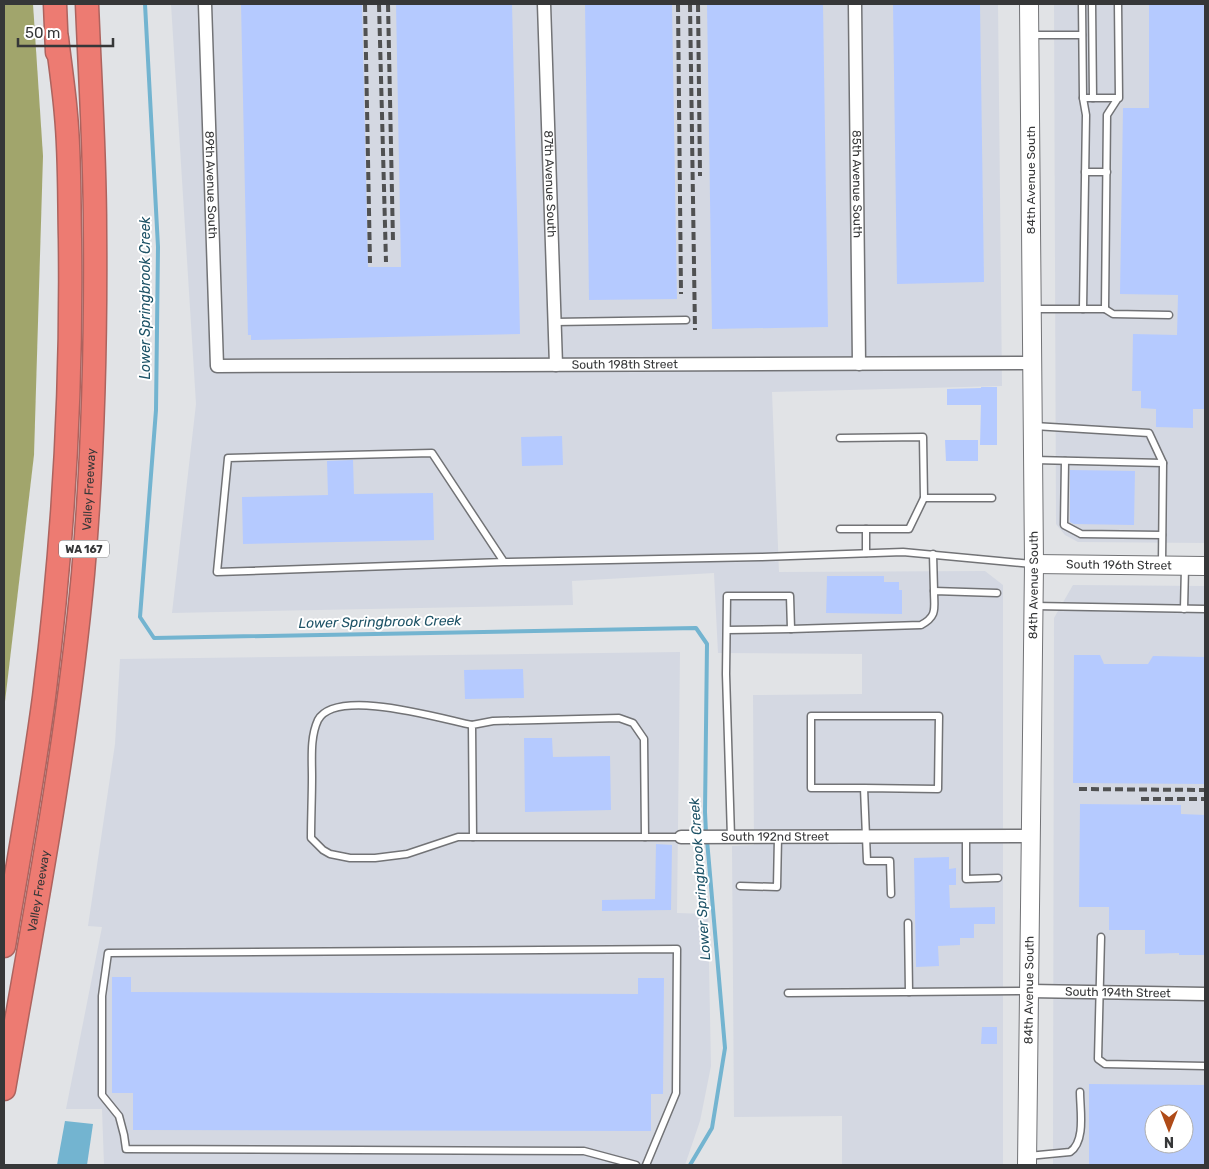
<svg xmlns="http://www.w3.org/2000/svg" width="1209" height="1169" font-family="Rubik,sans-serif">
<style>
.built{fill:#d4d8e2;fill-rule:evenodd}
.forest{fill:#a1a56c}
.water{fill:#73b4d0}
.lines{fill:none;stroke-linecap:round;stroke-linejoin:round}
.stream{stroke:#73b4d0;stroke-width:4}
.building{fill:#b5caff;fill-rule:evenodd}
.service-casing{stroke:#727376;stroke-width:9}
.minor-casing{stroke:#727376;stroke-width:15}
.secondary-casing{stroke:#727376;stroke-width:20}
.motorway-casing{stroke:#ad635e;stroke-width:25}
.service{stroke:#fff;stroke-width:6}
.minor{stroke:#fff;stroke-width:12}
.secondary{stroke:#fff;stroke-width:18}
.motorway{stroke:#ed7b72;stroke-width:22}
.rail{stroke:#505152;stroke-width:4;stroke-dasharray:8 4;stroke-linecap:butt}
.labels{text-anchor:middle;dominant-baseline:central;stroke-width:4;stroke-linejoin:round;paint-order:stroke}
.shield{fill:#fff;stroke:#727374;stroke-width:1}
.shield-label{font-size:11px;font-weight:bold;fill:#363738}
.street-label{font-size:12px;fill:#363738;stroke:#fff}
.water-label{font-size:14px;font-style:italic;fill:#1d5266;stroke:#fff}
</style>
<rect width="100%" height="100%" fill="#e1e3e6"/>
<g class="built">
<path d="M171,4H998L1002,386L772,392L779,572L985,571L1003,585V1165H842V1116L734,1117L732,846L754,845L753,695L862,694V654L718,653L714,573L572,581L573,605L172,613L196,404Z"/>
<path d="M1054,4H1205V543L1078,542L1065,535L1056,524Z"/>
<path d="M1073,585L1205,586V1165H1053L1054,618ZM1154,1114H1184V1144H1154Z"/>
<path d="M680,652L677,913L708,914L711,1066L700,1121L685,1165H104L102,1109H66L102,927L88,926L115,744L120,659Z"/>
</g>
<path class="forest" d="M4,4H33L43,156L34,455L4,710Z"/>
<path class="water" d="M65,1121L93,1124L87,1165H57Z"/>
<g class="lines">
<g class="stream">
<path d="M145,4L158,247L156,410L140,617L154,638L696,628L707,644L705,812L706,833"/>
<path d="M690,1165L712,1128L725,1048L707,840"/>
</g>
</g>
<g class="building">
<path d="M241,4H362L368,267H401L396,4H512L520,334L251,340V335H248Z"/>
<path d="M585,4H672L677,299L589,300Z"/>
<path d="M707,4H823L828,327L712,329Z"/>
<path d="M893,4H980L984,282L897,284Z"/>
<path d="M1149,4H1205V409H1193V428L1156,427V409L1141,408V391H1132L1133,334L1177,335L1178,295L1120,294L1123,108H1149Z"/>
<path d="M981,387H997V445H980L981,405H947V389L981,388Z"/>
<path d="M562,436L563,465L522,466L521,437Z"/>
<path d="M945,440H978V461H946Z"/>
<path d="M353,460L354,494L433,493L434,540L243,544L242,497L328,495L327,461Z"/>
<path d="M1070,470L1135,471L1134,525L1074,524L1070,522Z"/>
<path d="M827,576H884V582H899V590H902V614L826,613Z"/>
<path d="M1074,655H1100L1104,664H1148L1153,656L1205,657V784L1073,783Z"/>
<path d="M523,669L524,698L465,699L464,670Z"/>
<path d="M524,738H552L553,757L610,756L611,810L525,812Z"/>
<path d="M1080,804L1181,805V814L1205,815V955H1179V953L1145,954V930H1109V907H1079Z"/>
<path d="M656,844L672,845L671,910L602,911V900L655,899Z"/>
<path d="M949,857V869L956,868V885H949L950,908L995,907V924H974V938H960V945L938,946L939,966L916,967L914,858Z"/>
<path d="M112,977H131V992L638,994V978H664L663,1094H651V1131L133,1130V1093H112Z"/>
<path d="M982,1027H997V1044H981Z"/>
<path d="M1089,1084L1205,1085V1165H1089ZM1154,1114H1184V1144H1154Z"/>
</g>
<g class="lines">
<g class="service-casing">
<g id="service">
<path d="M1082,4L1083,98H1093"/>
<path d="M1092,4L1093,98H1119L1118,4"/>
<path d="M1031,35H1082"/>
<path d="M1083,98L1086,115L1083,309H1105L1107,115L1118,98"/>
<path d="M1085,172H1107"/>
<path d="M1032,309H1083"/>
<path d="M1105,309L1113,314L1169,315"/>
<path d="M554,322L686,320"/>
<path d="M1034,426L1149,433L1163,463L1162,564"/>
<path d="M840,438L923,437L924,498H992"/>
<path d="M1034,460L1163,463"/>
<path d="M1065,461L1064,525L1081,534L1162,535"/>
<path d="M840,529H909L924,498"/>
<path d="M866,553V529"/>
<path d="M933,554L934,591"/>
<path d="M504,562L217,572L228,458L432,453L504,562L761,557L903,552L1032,564"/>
<path d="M1034,606L1205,609"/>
<path d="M1184,609L1185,567"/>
<path d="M791,629L921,625C938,616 934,608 934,591L997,593"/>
<path d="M727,630L791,629L790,596H727L726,674L731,837"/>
<path d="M472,725C442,719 336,687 318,720C310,737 312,758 312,777C312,797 311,818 311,838L323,850L330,854L350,858H375L407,854L458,837H681"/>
<path d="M864,788L938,789L939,716H811V788H864L867,861H890L891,894"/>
<path d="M966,836V879L998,878"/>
<path d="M473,837L472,725L493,721L619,718L633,723L644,739L645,837"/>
<path d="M740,886L777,887L778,837"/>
<path d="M908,923L909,992"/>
<path d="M1101,937L1098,1059L1105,1064L1205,1066"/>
<path d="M788,993L1029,991"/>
<path d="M1028,1156L1070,1152C1086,1141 1080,1110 1080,1092"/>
<path d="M636,1165L584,1151L126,1149L124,1135L119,1116L102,1095V996L108,953L677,949L676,1093L646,1165"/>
</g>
</g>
<g class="minor-casing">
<g id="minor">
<path id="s1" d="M205,4L217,366L1032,363"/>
<path id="s2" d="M544,4L556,365"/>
<path id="s3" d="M855,4L859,364"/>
<path id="s4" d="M681,837L1031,836"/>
<path id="s5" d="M1030,991L1205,994"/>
</g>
</g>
<g class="secondary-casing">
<g id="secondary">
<path id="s6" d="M1034,564L1205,566"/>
<path id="s7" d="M1027,1165L1034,564L1029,4"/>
</g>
</g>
<g class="motorway-casing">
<g id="motorway">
<path d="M55,4L57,52"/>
<path d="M4,946C18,863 33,780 44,697C63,546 72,392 70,239C69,198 70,157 66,115C64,90 60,64 57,38"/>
<path id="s8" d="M4,1089C34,918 67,747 83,574C93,459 96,344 95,229C95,154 90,79 87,4"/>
</g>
</g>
<use href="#service" class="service"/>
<use href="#minor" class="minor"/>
<use href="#secondary" class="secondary"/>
<use href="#motorway" class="motorway"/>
<g class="rail">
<path d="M365,4L370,263"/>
<path d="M379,4L386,262"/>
<path d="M388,4L393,241"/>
<path d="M678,4L681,294"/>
<path d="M690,4L695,330"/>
<path d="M698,4L700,176"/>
<path d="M1079,789L1205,790"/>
<path d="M1141,799H1205"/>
</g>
</g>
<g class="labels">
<rect class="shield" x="59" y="540.5" width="50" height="17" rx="4"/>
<g class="shield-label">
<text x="84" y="549">WA 167</text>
</g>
<g class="street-label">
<text transform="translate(1031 180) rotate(-90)">84th Avenue South</text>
<text stroke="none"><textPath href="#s2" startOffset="180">87th Avenue South</textPath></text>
<text stroke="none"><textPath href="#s3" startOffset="180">85th Avenue South</textPath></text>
<text stroke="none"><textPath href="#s1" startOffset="181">89th Avenue South</textPath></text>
<text stroke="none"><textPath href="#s1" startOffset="770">South 198th Street</textPath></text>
<text stroke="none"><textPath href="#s8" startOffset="606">Valley Freeway</textPath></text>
<text stroke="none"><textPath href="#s6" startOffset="85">South 196th Street</textPath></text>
<text stroke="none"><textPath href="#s7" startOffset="580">84th Avenue South</textPath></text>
<text stroke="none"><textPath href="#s4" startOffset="94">South 192nd Street</textPath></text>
<text stroke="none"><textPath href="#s8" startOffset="201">Valley Freeway</textPath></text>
<text stroke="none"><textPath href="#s7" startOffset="175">84th Avenue South</textPath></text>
<text stroke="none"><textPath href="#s5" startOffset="88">South 194th Street</textPath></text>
</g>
<g class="water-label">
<text transform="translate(145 298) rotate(-90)">Lower Springbrook Creek</text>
<text transform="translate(380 622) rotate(-1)">Lower Springbrook Creek</text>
<text transform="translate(700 879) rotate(-94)">Lower Springbrook Creek</text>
</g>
</g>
<rect width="1209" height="1169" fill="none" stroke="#363738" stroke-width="10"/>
<g transform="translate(1169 1129) rotate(180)"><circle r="24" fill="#ffffff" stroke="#afafaf"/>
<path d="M0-4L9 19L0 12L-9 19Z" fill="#af4b18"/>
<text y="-8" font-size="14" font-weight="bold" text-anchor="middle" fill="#363738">N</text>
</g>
<path d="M18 38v8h95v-8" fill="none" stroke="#363738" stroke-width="2.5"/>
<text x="25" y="38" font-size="15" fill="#363738" stroke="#ffffff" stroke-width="4" paint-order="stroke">50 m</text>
</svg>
